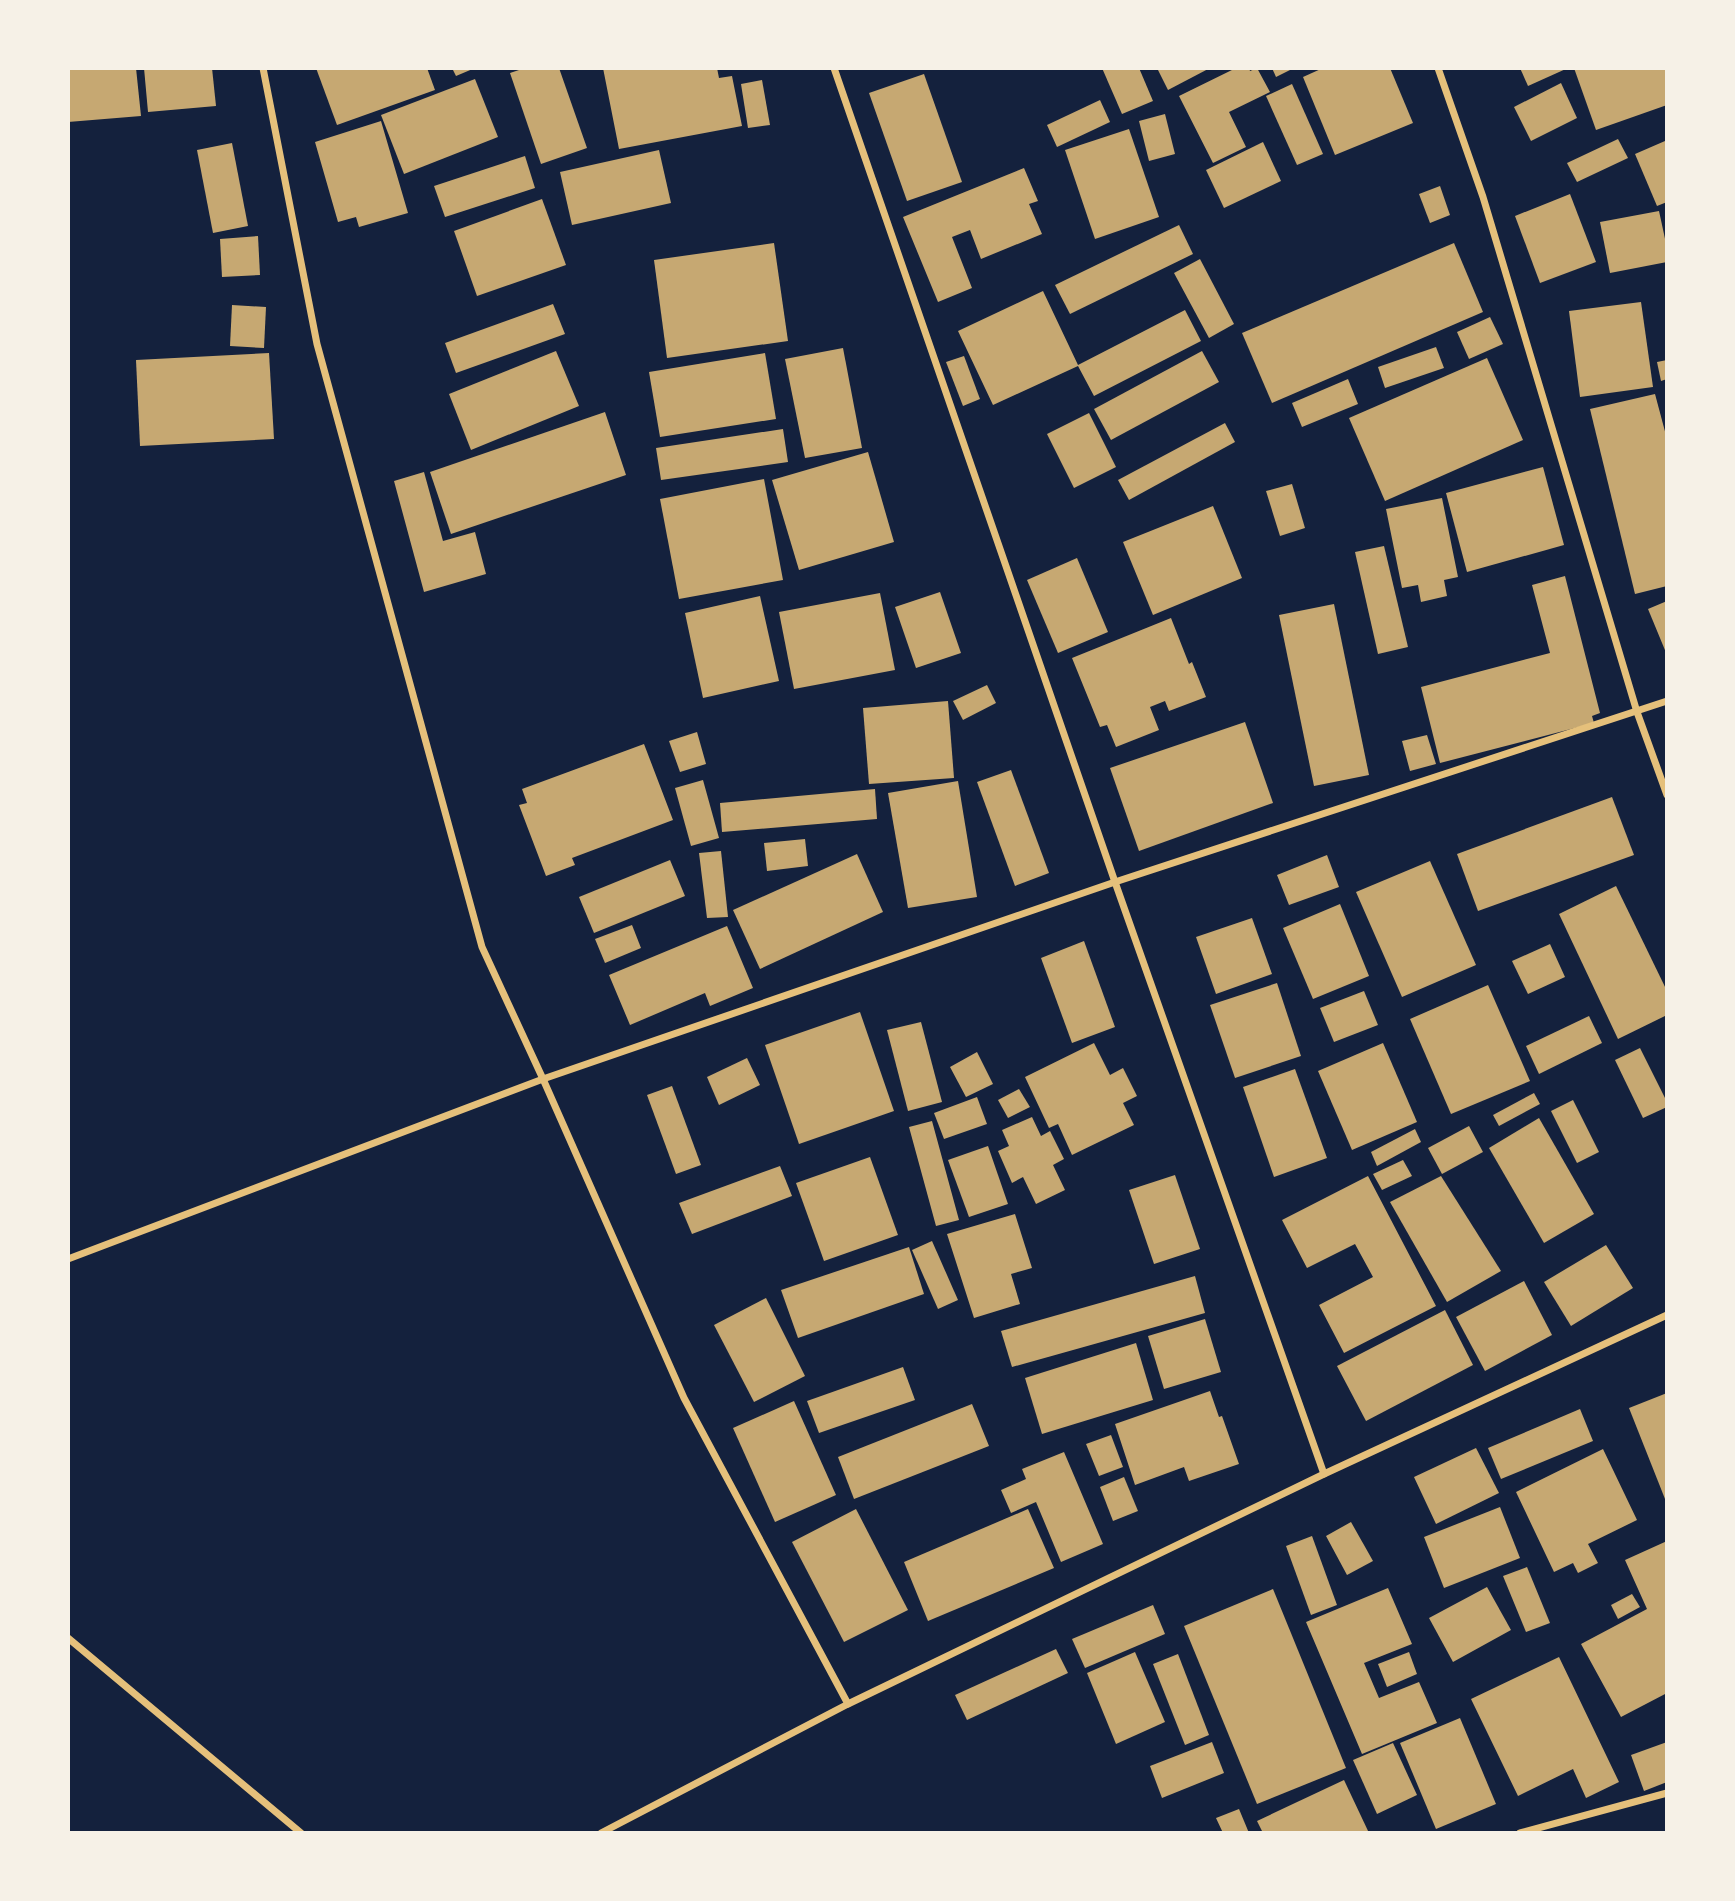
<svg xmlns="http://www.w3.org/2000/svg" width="1735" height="1901" font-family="'Varela Round',sans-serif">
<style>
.building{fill:#c6a872}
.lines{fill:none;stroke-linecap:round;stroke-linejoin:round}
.minor{stroke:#e5c07b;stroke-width:7}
</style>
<rect width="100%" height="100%" fill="#14213d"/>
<g class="building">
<path d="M68,68H136L141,116L68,122Z"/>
<path d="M144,68H212L216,106L148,112Z"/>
<path d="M316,68H427L435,90L337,125Z"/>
<path d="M452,68H475L456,76Z"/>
<path d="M525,68H559L587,148L541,164L510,73Z"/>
<path d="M603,68H717L719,78L732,76L742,126L619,149Z"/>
<path d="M1102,68H1139L1153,101L1122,114Z"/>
<path d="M1157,68H1210L1168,90Z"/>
<path d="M1236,68H1249L1250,71L1257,68L1270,92L1229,112L1246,147L1213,163L1179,96Z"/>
<path d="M1272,68H1294L1276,77Z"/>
<path d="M1323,68H1390L1413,123L1335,155L1303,77Z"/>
<path d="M1520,68H1568L1528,86Z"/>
<path d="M1574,68H1667V105L1596,130Z"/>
<path d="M924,74L962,182L907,201L869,93Z"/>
<path d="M475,79L498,137L404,174L381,115Z"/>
<path d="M762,80L770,125L748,128L741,84Z"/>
<path d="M1561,83L1577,118L1531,141L1514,107Z"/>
<path d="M1292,84L1323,154L1297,165L1266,96Z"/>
<path d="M1100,100L1110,122L1057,147L1047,125Z"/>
<path d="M1165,114L1175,154L1149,161L1139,121Z"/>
<path d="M381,121L408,213L359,227L356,217L338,222L315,142Z"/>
<path d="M1129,129L1159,217L1095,239L1065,150Z"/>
<path d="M1618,139L1628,158L1577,182L1567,163Z"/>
<path d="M1665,141L1667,202L1657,206L1635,154Z"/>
<path d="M1263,142L1281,181L1224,208L1206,170Z"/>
<path d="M232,143L248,226L213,233L197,150Z"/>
<path d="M659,150L671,203L572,225L560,172Z"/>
<path d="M525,156L535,188L445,217L434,186Z"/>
<path d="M1024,168L1038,201L1029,204L1042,234L981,259L970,230L952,237L972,288L938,302L903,217Z"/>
<path d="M1440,186L1450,215L1430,223L1419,194Z"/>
<path d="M1570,194L1596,262L1540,283L1515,216Z"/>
<path d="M542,199L566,265L477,296L454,231Z"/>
<path d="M1659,211L1667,248V262L1610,273L1600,222Z"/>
<path d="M1179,225L1193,254L1070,314L1055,285Z"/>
<path d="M258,236L260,275L222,277L220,239Z"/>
<path d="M774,243L788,341L667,358L654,260Z"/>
<path d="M1454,243L1483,312L1272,403L1242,333Z"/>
<path d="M1200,259L1234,324L1209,338L1174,273Z"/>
<path d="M1043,291L1078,365L1185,310L1201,341L1094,396L1078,366L993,405L958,331Z"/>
<path d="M1641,302L1653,387L1580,397L1569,311Z"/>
<path d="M553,304L565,334L456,373L445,343Z"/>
<path d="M232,305L266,307L264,348L230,346Z"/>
<path d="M1490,317L1503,344L1469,359L1457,332Z"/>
<path d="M1436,347L1444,368L1385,388L1378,367Z"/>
<path d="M843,348L862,448L805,458L785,359Z"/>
<path d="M556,351L579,406L471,450L449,394Z"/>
<path d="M1202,351L1219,382L1111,440L1094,409Z"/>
<path d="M269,353L274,439L140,446L136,360Z"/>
<path d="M765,353L776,419L660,437L649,372Z"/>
<path d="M964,356L980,399L963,406L946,362Z"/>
<path d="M1487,358L1523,440L1385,501L1349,418Z"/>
<path d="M1667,360V379L1661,381L1657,362Z"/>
<path d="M1348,379L1358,404L1302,427L1292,403Z"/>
<path d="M1655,394L1667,439V586L1635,594L1590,409Z"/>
<path d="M605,412L626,475L451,534L430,472Z"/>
<path d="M1089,413L1116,467L1074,488L1047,434Z"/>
<path d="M1225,423L1235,442L1129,500L1118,480Z"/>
<path d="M783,429L788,462L661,480L656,448Z"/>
<path d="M868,452L894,542L799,570L772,480Z"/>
<path d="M1543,467L1564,545L1467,572L1446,493Z"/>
<path d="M424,472L443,541L475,532L486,574L424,592L394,481Z"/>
<path d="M764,479L783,580L679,599L660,499Z"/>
<path d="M1292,484L1305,528L1280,536L1266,491Z"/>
<path d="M1442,498L1458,577L1444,580L1447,596L1421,602L1418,585L1402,588L1386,509Z"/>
<path d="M1213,506L1242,578L1153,615L1123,542Z"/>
<path d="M1384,546L1408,647L1378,654L1355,552Z"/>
<path d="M1077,558L1108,632L1058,653L1027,580Z"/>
<path d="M1565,576L1600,713L1592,716L1594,723L1440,763L1421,687L1550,653L1532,585Z"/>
<path d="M940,592L961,653L916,668L895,607Z"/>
<path d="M880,593L895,670L794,689L779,612Z"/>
<path d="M760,596L779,681L703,698L685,613Z"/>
<path d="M1667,601V655L1648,609Z"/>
<path d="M1334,604L1369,775L1314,786L1279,615Z"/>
<path d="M1171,618L1189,664L1192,662L1206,697L1169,711L1165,701L1150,707L1159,730L1116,747L1107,725L1100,727L1072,658Z"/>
<path d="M987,685L996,703L963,720L953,701Z"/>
<path d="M948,701L954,778L869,784L863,708Z"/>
<path d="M1245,722L1273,803L1139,851L1110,768Z"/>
<path d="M697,732L706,764L680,772L669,741Z"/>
<path d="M1427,735L1436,764L1410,771L1402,741Z"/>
<path d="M644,744L673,820L572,858L575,865L546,876L519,805L527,803L522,789Z"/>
<path d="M1011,770L1049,873L1015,886L977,782Z"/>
<path d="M703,780L719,838L691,846L675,788Z"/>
<path d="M958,781L977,897L908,908L888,793Z"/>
<path d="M875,789L877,819L722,832L720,803Z"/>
<path d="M1612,797L1634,855L1478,911L1457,854Z"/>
<path d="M805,839L808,866L767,871L764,843Z"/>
<path d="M721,851L728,917L707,918L699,853Z"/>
<path d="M857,854L883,912L760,969L733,910Z"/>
<path d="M1327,855L1339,887L1289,905L1277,875Z"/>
<path d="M670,860L685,896L594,933L579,897Z"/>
<path d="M1430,861L1476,965L1402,997L1356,892Z"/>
<path d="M1616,886L1667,991V1015L1618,1039L1559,914Z"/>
<path d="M1340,904L1369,976L1313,999L1283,928Z"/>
<path d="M1252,918L1272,974L1216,994L1196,937Z"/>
<path d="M632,925L641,948L605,963L595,939Z"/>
<path d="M727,926L753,988L710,1006L705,993L630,1025L609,975Z"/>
<path d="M1084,941L1115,1027L1072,1043L1041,958Z"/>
<path d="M1550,944L1565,977L1528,994L1512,961Z"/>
<path d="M1277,983L1301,1056L1235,1078L1210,1005Z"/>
<path d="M1488,985L1530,1081L1451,1114L1410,1019Z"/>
<path d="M1364,991L1378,1025L1334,1042L1320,1008Z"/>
<path d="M860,1012L894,1111L799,1144L765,1045Z"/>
<path d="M1589,1016L1602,1043L1539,1074L1526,1046Z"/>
<path d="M921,1022L942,1102L908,1111L887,1030Z"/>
<path d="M1094,1043L1110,1075L1123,1068L1137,1096L1123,1103L1134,1125L1072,1155L1058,1124L1049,1128L1025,1077Z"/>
<path d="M1383,1043L1417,1122L1352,1150L1318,1071Z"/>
<path d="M1640,1048L1667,1102V1107L1643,1118L1615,1060Z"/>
<path d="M977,1052L993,1084L966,1097L950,1067Z"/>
<path d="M747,1058L760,1085L719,1105L707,1077Z"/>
<path d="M1295,1069L1327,1158L1274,1177L1243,1087Z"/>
<path d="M672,1086L701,1165L676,1174L647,1095Z"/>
<path d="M1019,1089L1030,1107L1008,1118L998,1100Z"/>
<path d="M1534,1093L1540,1104L1499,1126L1493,1115Z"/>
<path d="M977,1097L987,1124L944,1139L934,1113Z"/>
<path d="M1573,1100L1599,1152L1577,1163L1551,1111Z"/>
<path d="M1032,1117L1041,1136L1050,1131L1064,1159L1053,1165L1065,1190L1036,1204L1023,1177L1012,1183L998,1151L1009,1146L1002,1130Z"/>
<path d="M1539,1118L1594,1214L1544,1243L1489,1148Z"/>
<path d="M932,1121L959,1220L936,1226L909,1127Z"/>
<path d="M1469,1126L1483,1152L1442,1174L1428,1148Z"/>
<path d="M1415,1129L1421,1142L1377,1166L1371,1152Z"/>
<path d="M988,1146L1008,1204L969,1217L948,1160Z"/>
<path d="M870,1157L898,1235L824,1261L796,1183Z"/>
<path d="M1403,1160L1412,1176L1382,1190L1373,1174Z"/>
<path d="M780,1166L792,1196L692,1234L679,1203Z"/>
<path d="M1175,1175L1200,1249L1154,1264L1129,1190Z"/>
<path d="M1368,1176L1436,1306L1344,1353L1319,1305L1373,1277L1355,1244L1307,1268L1282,1220Z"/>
<path d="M1441,1176L1501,1271L1447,1302L1390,1202Z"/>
<path d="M1015,1214L1032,1268L1011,1274L1020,1304L974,1318L947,1234Z"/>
<path d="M932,1241L958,1300L938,1309L912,1250Z"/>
<path d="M1606,1245L1633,1288L1571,1326L1544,1282Z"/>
<path d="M909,1247L924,1294L798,1338L781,1290Z"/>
<path d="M1195,1276L1205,1313L1012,1367L1001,1331Z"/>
<path d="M1524,1281L1552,1335L1485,1371L1456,1317Z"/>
<path d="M766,1298L805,1376L754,1402L714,1325Z"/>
<path d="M1445,1310L1473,1365L1366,1421L1337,1366Z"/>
<path d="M1205,1319L1221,1372L1164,1389L1148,1336Z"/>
<path d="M1136,1343L1153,1400L1042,1434L1025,1378Z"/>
<path d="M903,1367L915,1400L819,1433L807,1401Z"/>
<path d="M1210,1391L1219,1417L1222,1416L1239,1464L1189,1481L1184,1467L1135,1485L1115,1424Z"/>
<path d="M1667,1393V1504L1629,1408Z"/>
<path d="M794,1401L836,1495L775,1522L733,1428Z"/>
<path d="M972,1404L989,1446L854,1499L838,1457Z"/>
<path d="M1580,1409L1593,1441L1501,1479L1488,1448Z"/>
<path d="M1111,1435L1123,1467L1099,1476L1086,1444Z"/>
<path d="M1476,1448L1499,1493L1436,1524L1414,1477Z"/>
<path d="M1603,1449L1637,1520L1588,1544L1598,1563L1578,1573L1573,1563L1554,1572L1516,1492Z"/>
<path d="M1064,1452L1103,1544L1061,1562L1036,1502L1011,1513L1001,1490L1026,1479L1022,1469Z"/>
<path d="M1124,1477L1138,1511L1113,1521L1100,1487Z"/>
<path d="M1500,1507L1520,1558L1444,1588L1424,1537Z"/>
<path d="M856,1509L908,1610L844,1642L792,1542Z"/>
<path d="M1028,1509L1054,1568L928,1621L904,1562Z"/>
<path d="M1351,1522L1373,1561L1347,1575L1326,1536Z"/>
<path d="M1312,1536L1337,1605L1311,1615L1286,1546Z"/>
<path d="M1667,1541V1693L1621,1717L1581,1644L1647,1609L1625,1560Z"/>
<path d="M1527,1567L1550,1623L1526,1632L1503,1576Z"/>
<path d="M1487,1587L1511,1630L1453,1662L1429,1618Z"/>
<path d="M1388,1588L1412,1644L1364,1663L1379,1698L1419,1682L1437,1723L1362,1754L1306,1622Z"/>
<path d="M1273,1589L1346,1768L1257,1804L1184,1626Z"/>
<path d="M1632,1594L1640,1607L1618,1619L1611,1605Z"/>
<path d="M1153,1605L1165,1634L1085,1668L1072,1639Z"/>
<path d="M1056,1649L1068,1673L967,1720L955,1695Z"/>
<path d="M1135,1652L1165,1722L1116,1744L1087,1673Z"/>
<path d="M1409,1652L1417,1674L1387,1687L1378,1664Z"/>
<path d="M1178,1654L1209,1735L1185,1745L1153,1664Z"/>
<path d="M1559,1657L1619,1782L1586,1798L1573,1769L1518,1796L1471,1699Z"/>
<path d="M1460,1718L1496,1804L1436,1829L1400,1743Z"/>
<path d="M1212,1742L1224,1773L1162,1798L1150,1766Z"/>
<path d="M1667,1742V1782L1644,1791L1631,1755Z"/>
<path d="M1393,1743L1417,1795L1377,1814L1353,1760Z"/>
<path d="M1344,1780L1369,1833H1263L1257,1821Z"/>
<path d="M1239,1809L1249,1833H1223L1216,1818Z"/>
</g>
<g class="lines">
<g class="minor">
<path d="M263,68L317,344L482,947L543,1079L684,1398L848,1704"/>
<path d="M834,68L1115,882L1324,1474"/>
<path d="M1438,68L1483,197L1637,712L1667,795"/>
<path d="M68,1259L543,1079L1115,882L1667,701"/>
<path d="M68,1638L301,1833"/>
<path d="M601,1833L848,1704L1324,1474L1667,1315"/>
<path d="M1520,1833L1667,1793"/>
</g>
</g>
<rect width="1735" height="1901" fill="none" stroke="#f6f1e7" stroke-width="140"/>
</svg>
